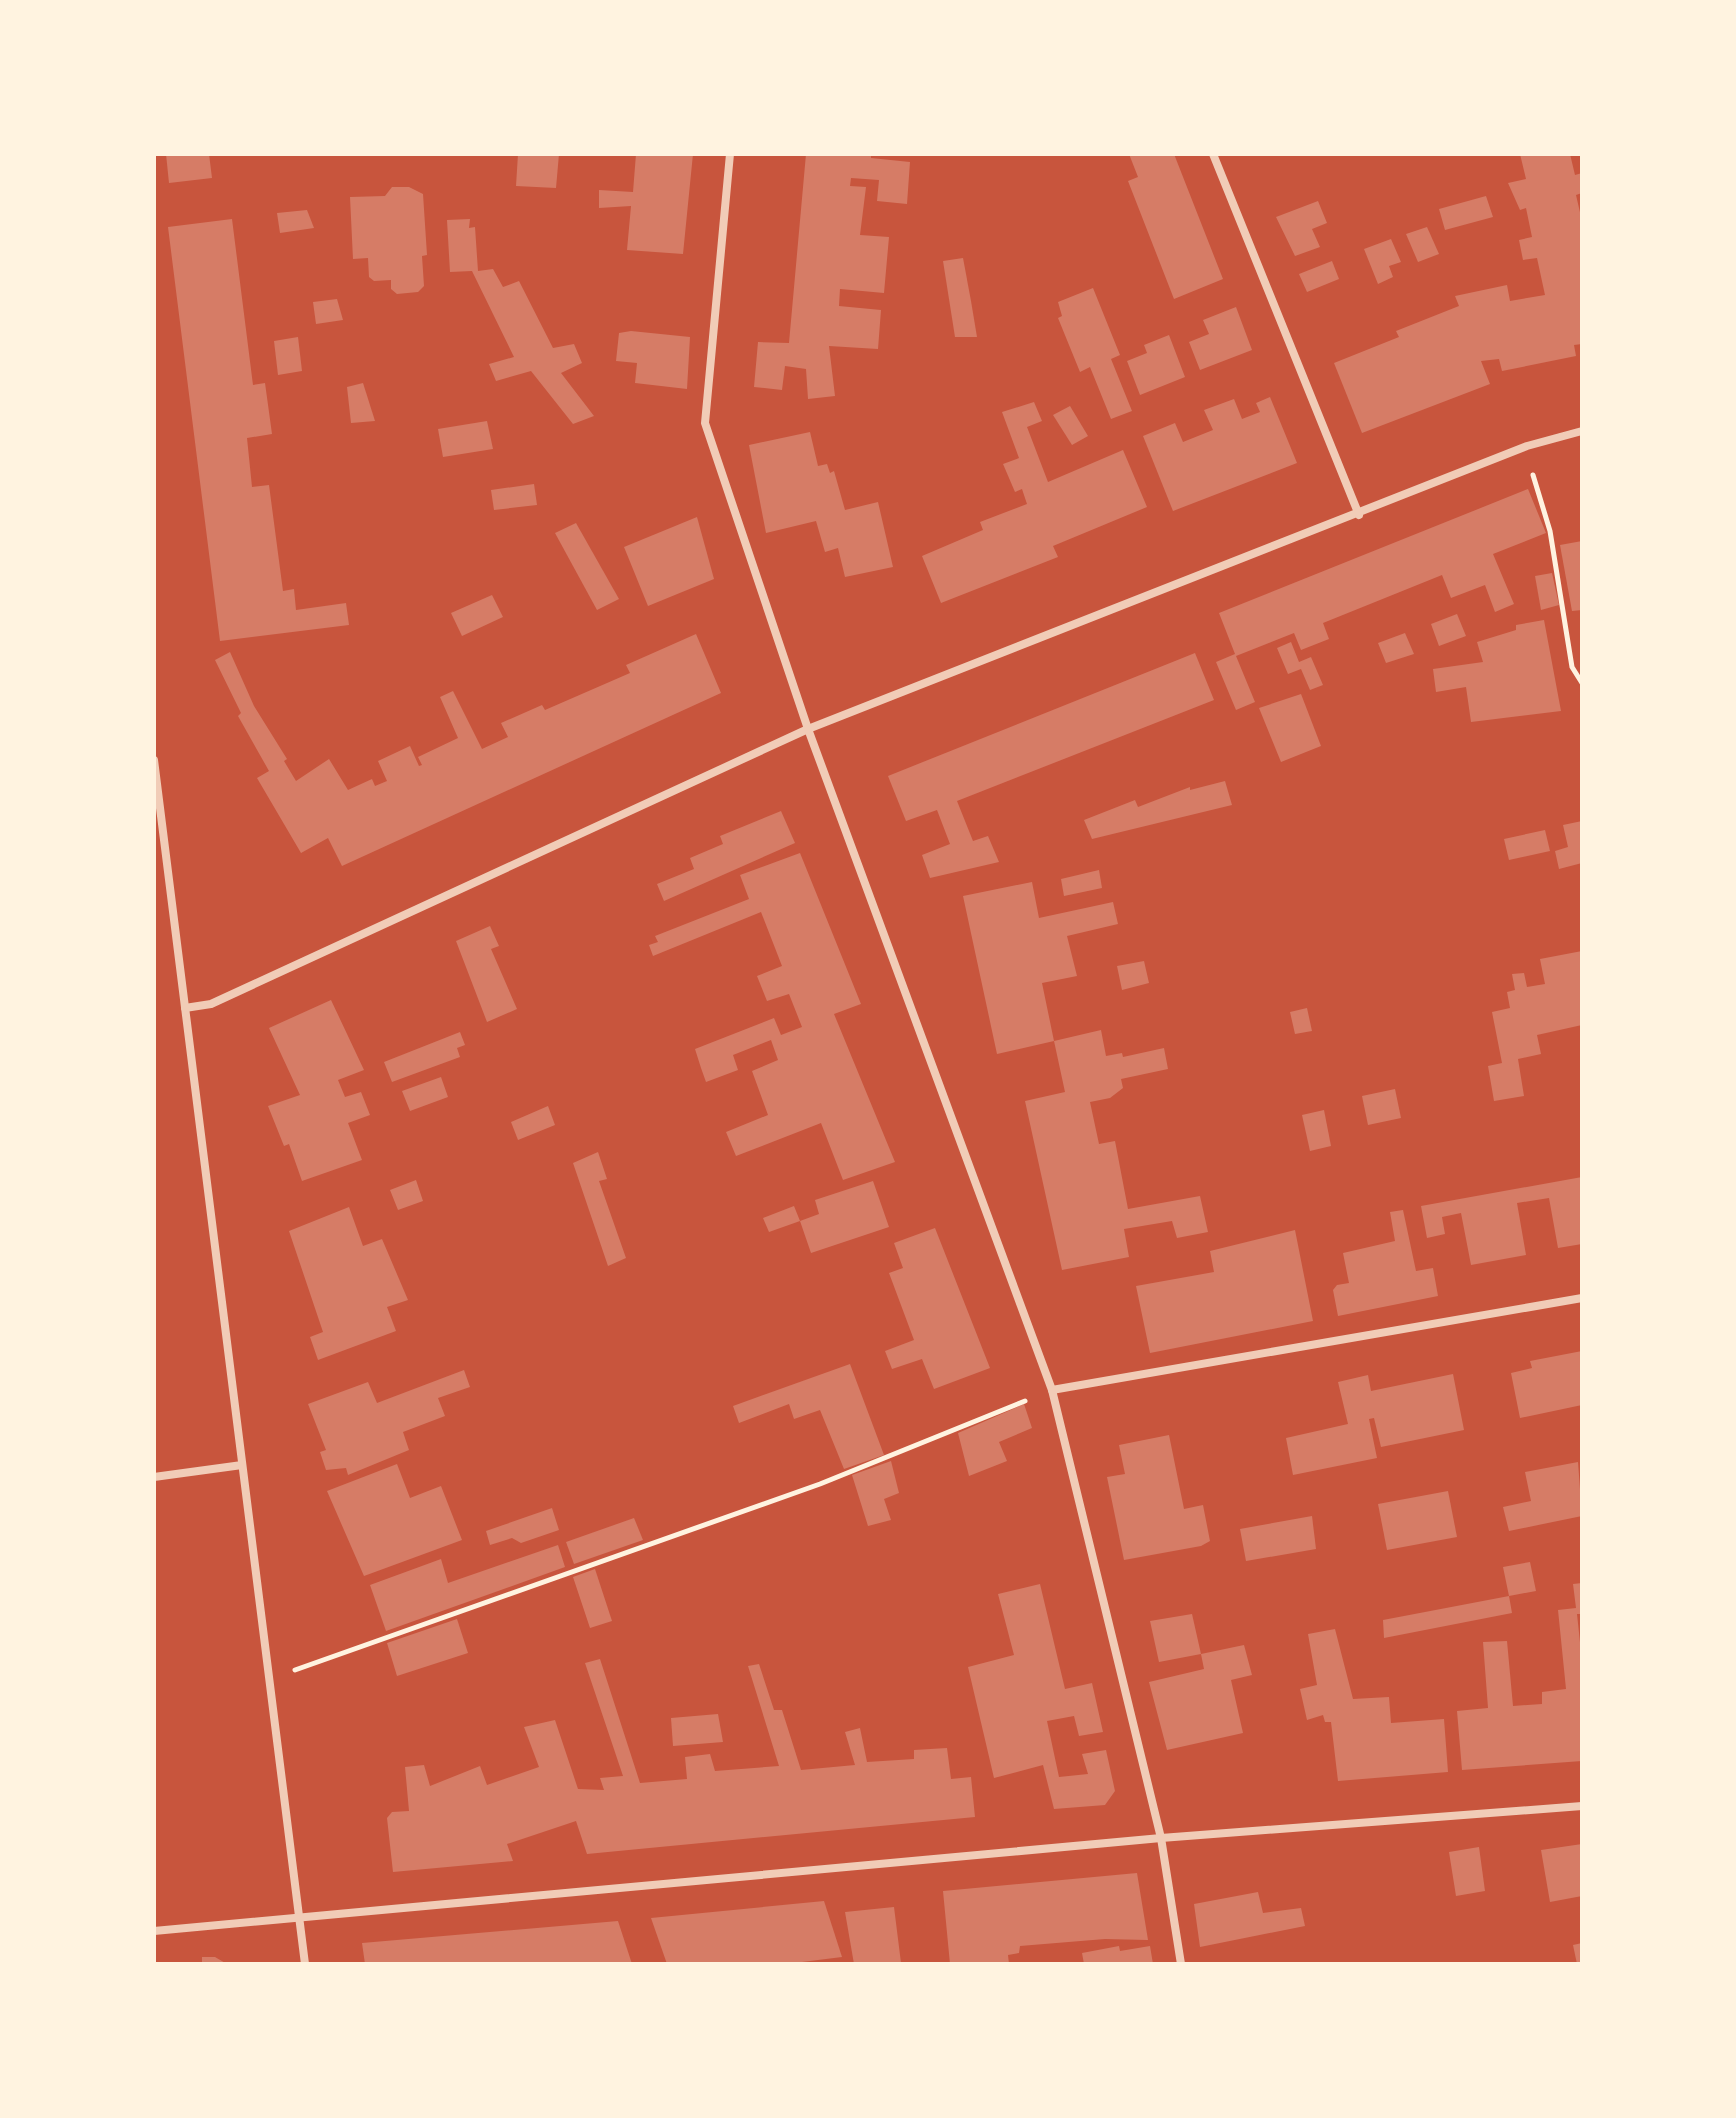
<svg xmlns="http://www.w3.org/2000/svg" width="1736" height="2118" font-family="'Titillium Web',sans-serif">
<style>
.building{fill:#d67c66}
.lines{fill:none;stroke-linecap:round;stroke-linejoin:round}
.path{stroke:#fff3e0;stroke-width:5}
.minor{stroke:#f1ccb7;stroke-width:8}
</style>
<rect width="100%" height="100%" fill="#c8553d"/>
<g class="building">
<path d="M166,154H209L212,178L169,183Z"/>
<path d="M518,154H559L556,188L516,186Z"/>
<path d="M636,154H693L683,254L627,250L631,206L599,208V190L633,192Z"/>
<path d="M806,154H871V158L910,162L907,204L877,201L879,180L851,178L850,186L866,187L860,235L889,237L884,293L840,289L839,306L881,310L878,349L829,346L835,396L808,399L806,369L785,366L782,390L754,387L758,342L789,343Z"/>
<path d="M1129,154H1174L1223,279L1174,299L1128,181L1138,177Z"/>
<path d="M1520,154H1570L1575,175L1582,173V193L1576,195L1582,221V344L1574,345L1576,356L1502,371L1499,359L1481,361L1490,384L1362,433L1334,363L1399,337L1396,331L1459,306L1455,296L1507,285L1510,301L1545,295L1537,258L1523,260L1519,240L1532,237L1526,208L1520,210L1508,183L1526,179Z"/>
<path d="M392,187H409L423,194L427,255L422,256L424,286L418,292L397,294L391,289V280L374,281L369,277L368,258L353,259L350,197L385,196Z"/>
<path d="M1486,196L1493,217L1445,230L1439,209Z"/>
<path d="M1318,201L1327,223L1312,229L1320,247L1295,256L1276,217Z"/>
<path d="M307,210L314,228L280,233L277,213Z"/>
<path d="M232,219L253,385L265,383L272,434L247,438L252,487L269,485L283,591L294,589L296,610L346,603L349,625L220,641L168,227Z"/>
<path d="M470,219L469,228L475,227L478,271L493,269L503,287L519,281L553,348L574,344L582,363L561,373L594,416L573,424L531,371L496,381L489,364L514,357L472,271L450,272L447,220Z"/>
<path d="M1427,227L1439,254L1418,262L1406,234Z"/>
<path d="M1391,239L1401,262L1389,266L1393,277L1378,284L1364,249Z"/>
<path d="M963,258L971,301L977,337H955L943,261Z"/>
<path d="M1332,261L1339,279L1307,292L1299,274Z"/>
<path d="M1093,288L1120,355L1111,359L1132,411L1111,419L1090,367L1080,372L1058,318L1062,316L1058,302Z"/>
<path d="M337,299L343,320L316,324L313,302Z"/>
<path d="M1236,307L1252,350L1200,370L1189,342L1209,334L1203,320Z"/>
<path d="M631,331L690,337L687,389L635,383L637,363L616,361L619,333Z"/>
<path d="M1169,335L1185,377L1140,395L1127,361L1147,353L1144,345Z"/>
<path d="M298,337L302,371L278,375L274,341Z"/>
<path d="M363,383L375,421L351,423L347,387Z"/>
<path d="M1270,397L1297,463L1173,511L1143,436L1175,423L1183,442L1213,430L1204,410L1234,399L1242,419L1260,412L1256,403Z"/>
<path d="M1034,402L1042,421L1027,427L1048,482L1123,450L1147,507L1053,546L1058,557L941,603L922,556L983,530L980,522L1027,504L1022,489L1015,492L1003,464L1019,458L1002,412Z"/>
<path d="M1070,406L1088,436L1072,445L1053,415Z"/>
<path d="M487,421L493,449L443,457L438,429Z"/>
<path d="M810,432L818,466L827,464L830,473L834,471L845,510L878,502L893,567L845,577L838,548L825,552L816,521L766,533L749,445Z"/>
<path d="M534,484L537,505L494,510L491,490Z"/>
<path d="M1528,489L1546,533L1493,554L1514,604L1495,612L1485,585L1451,598L1442,575L1323,623L1329,639L1301,650L1294,633L1236,656L1255,702L1236,710L1216,662L1235,654L1219,613Z"/>
<path d="M697,517L714,579L648,606L624,547Z"/>
<path d="M576,523L619,599L597,610L555,533Z"/>
<path d="M1582,541V610L1572,611L1560,545Z"/>
<path d="M1552,573L1559,605L1541,610L1535,576Z"/>
<path d="M492,595L503,617L462,636L451,613Z"/>
<path d="M1457,614L1466,636L1439,646L1431,624Z"/>
<path d="M1544,620L1561,711L1471,722L1466,687L1436,692L1433,669L1483,662L1477,642L1516,630V625Z"/>
<path d="M1405,633L1414,654L1386,663L1378,643Z"/>
<path d="M696,634L721,693L342,866L328,838L301,853L257,778L269,771L238,716L241,713L215,660L230,652L254,706L287,759L284,761L296,781L329,759L348,790L372,779L375,786L387,781L378,761L410,746L419,766L422,765L418,757L458,738L440,697L453,691L482,749L508,737L501,723L542,705L545,710L630,673L626,665Z"/>
<path d="M1291,642L1299,662L1311,657L1323,685L1310,690L1301,669L1288,674L1277,648Z"/>
<path d="M1195,653L1214,700L957,801L973,841L988,836L999,862L930,878L922,855L950,844L937,810L906,821L888,776Z"/>
<path d="M1301,694L1321,746L1281,762L1259,708Z"/>
<path d="M1225,781L1232,805L1092,839L1084,820L1135,800L1138,807L1190,787V790Z"/>
<path d="M781,811L795,843L664,901L657,884L694,869L690,858L723,844L720,836Z"/>
<path d="M1582,821V863L1559,869L1555,851L1568,847L1563,825Z"/>
<path d="M1545,830L1550,851L1509,860L1504,839Z"/>
<path d="M800,853L861,1004L834,1014L895,1162L843,1180L821,1123L736,1156L726,1132L768,1115L752,1071L778,1060L771,1040L733,1055L738,1070L706,1082L701,1068L695,1049L774,1018L781,1035L802,1027L789,994L767,1001L757,976L782,966L761,912L653,956L649,945L658,942L655,936L749,899L740,875Z"/>
<path d="M1099,870L1102,888L1064,896L1061,879Z"/>
<path d="M1032,882L1039,918L1113,902L1118,924L1067,936L1077,976L1042,983L1054,1041L997,1054L963,896Z"/>
<path d="M490,926L499,946L491,949L517,1009L487,1022L456,941Z"/>
<path d="M1582,951V1025L1537,1035L1541,1054L1518,1059L1524,1096L1494,1101L1488,1066L1502,1063L1492,1012L1510,1008L1507,992L1515,990L1512,974L1524,973L1527,987L1545,984L1540,959Z"/>
<path d="M1144,961L1149,983L1122,990L1117,966Z"/>
<path d="M331,1000L364,1070L338,1080L345,1097L361,1092L370,1115L348,1123L362,1160L302,1181L289,1144L284,1146L268,1106L300,1095L269,1028Z"/>
<path d="M1307,1008L1312,1031L1295,1034L1290,1012Z"/>
<path d="M1101,1030L1106,1056L1122,1053L1123,1057L1164,1048L1168,1069L1121,1079L1123,1088L1110,1098L1090,1102L1099,1144L1115,1141L1128,1209L1200,1196L1208,1232L1177,1238L1172,1221L1124,1229L1129,1257L1062,1270L1025,1101L1065,1092L1054,1041Z"/>
<path d="M460,1032L465,1045L457,1048L460,1057L392,1082L384,1062Z"/>
<path d="M441,1077L448,1097L410,1111L402,1091Z"/>
<path d="M1395,1089L1401,1118L1368,1125L1362,1096Z"/>
<path d="M548,1106L555,1125L518,1140L511,1122Z"/>
<path d="M1324,1110L1331,1146L1310,1151L1302,1115Z"/>
<path d="M598,1152L607,1179L599,1181L626,1258L608,1266L573,1163Z"/>
<path d="M1582,1177V1244L1558,1248L1549,1198L1517,1203L1526,1255L1471,1265L1461,1213L1442,1217L1445,1234L1427,1238L1421,1206Z"/>
<path d="M416,1180L423,1201L398,1210L390,1190Z"/>
<path d="M873,1181L889,1227L811,1253L800,1221L819,1214L815,1200Z"/>
<path d="M794,1206L800,1221L769,1232L763,1218Z"/>
<path d="M349,1207L363,1246L382,1239L408,1300L387,1307L396,1331L318,1360L310,1337L323,1332L289,1231Z"/>
<path d="M1403,1210L1416,1271L1433,1268L1438,1296L1338,1316L1333,1290L1337,1285L1349,1283L1343,1253L1395,1241L1390,1212Z"/>
<path d="M935,1228L990,1368L934,1389L922,1359L892,1369L885,1351L914,1340L889,1273L903,1268L894,1243Z"/>
<path d="M1295,1230L1313,1321L1150,1353L1136,1286L1214,1272L1210,1251Z"/>
<path d="M1582,1351V1405L1520,1418L1511,1373L1532,1368L1530,1361Z"/>
<path d="M850,1364L884,1455L844,1469L820,1410L794,1419L789,1404L739,1423L733,1406Z"/>
<path d="M464,1370L470,1387L438,1398L445,1416L403,1432L409,1450L348,1475L346,1468L326,1470L320,1452L326,1450L308,1404L368,1382L377,1403Z"/>
<path d="M1453,1374L1464,1430L1381,1447L1374,1418L1369,1419L1377,1458L1293,1475L1286,1438L1348,1424L1338,1382L1368,1375L1371,1391Z"/>
<path d="M1024,1404L1032,1428L999,1442L1007,1461L969,1476L958,1433Z"/>
<path d="M1169,1435L1184,1509L1203,1505L1210,1541L1201,1546L1124,1560L1107,1477L1125,1474L1119,1445Z"/>
<path d="M891,1461L899,1493L884,1499L891,1520L868,1526L852,1475Z"/>
<path d="M1578,1462L1582,1516L1509,1531L1503,1507L1531,1501L1525,1472Z"/>
<path d="M397,1464L410,1498L441,1486L462,1540L364,1576L327,1491Z"/>
<path d="M1448,1491L1457,1537L1387,1550L1378,1504Z"/>
<path d="M552,1508L559,1530L521,1543L512,1538L490,1545L486,1531Z"/>
<path d="M1312,1516L1316,1549L1246,1561L1240,1529Z"/>
<path d="M634,1518L643,1540L574,1564L566,1542Z"/>
<path d="M558,1545L565,1567L386,1631L370,1585L441,1559L448,1583Z"/>
<path d="M1530,1562L1536,1591L1509,1596L1512,1613L1384,1638L1383,1620L1509,1596L1503,1567Z"/>
<path d="M595,1569L612,1621L590,1628L573,1577Z"/>
<path d="M1582,1583V1614H1577L1582,1661V1761L1462,1770L1457,1711L1488,1708L1483,1642L1507,1641L1513,1706L1542,1704V1692L1566,1689L1558,1610L1576,1608L1573,1584Z"/>
<path d="M1040,1584L1065,1689L1092,1683L1103,1732L1079,1736L1074,1716L1047,1721L1059,1777L1088,1774L1082,1754L1106,1750L1115,1791L1105,1805L1054,1809L1043,1765L994,1778L968,1667L1014,1655L998,1594Z"/>
<path d="M1192,1614L1201,1654L1159,1662L1150,1621Z"/>
<path d="M457,1619L468,1653L397,1676L387,1643Z"/>
<path d="M1335,1629L1353,1699L1389,1697L1391,1723L1444,1719L1448,1772L1338,1781L1331,1722H1325L1323,1715L1307,1720L1300,1689L1317,1685L1308,1634Z"/>
<path d="M1244,1645L1252,1675L1231,1680L1243,1733L1167,1750L1149,1682L1204,1669L1201,1654Z"/>
<path d="M600,1659L640,1783L687,1779L685,1757L710,1754L715,1771L779,1766L748,1666L759,1664L774,1710H782L801,1770L855,1765L845,1732L860,1728L867,1762L914,1759V1750L947,1748L951,1779L971,1777L975,1817L587,1854L576,1821L507,1844L513,1861L393,1872L387,1818L392,1812L409,1811L405,1767L424,1765L430,1786L480,1766L487,1785L539,1767L524,1727L555,1720L578,1789L604,1790L600,1778L623,1776L585,1663Z"/>
<path d="M718,1714L723,1742L673,1746L671,1718Z"/>
<path d="M1582,1844V1896L1550,1902L1541,1850Z"/>
<path d="M1479,1847L1485,1891L1456,1896L1449,1852Z"/>
<path d="M1137,1873L1148,1940L1105,1939L1020,1946L1019,1953L1008,1955L1009,1964H950L943,1891Z"/>
<path d="M1258,1892L1263,1913L1301,1908L1305,1926L1200,1947L1194,1904Z"/>
<path d="M824,1901L842,1957L786,1964H667L651,1918Z"/>
<path d="M894,1907L901,1963L854,1964L845,1912Z"/>
<path d="M618,1921L632,1964H365L362,1943Z"/>
<path d="M1582,1943V1964H1577L1573,1945Z"/>
<path d="M1119,1946L1120,1951L1150,1946L1153,1964H1084L1082,1953Z"/>
<path d="M202,1957H215L227,1964H202Z"/>
</g>
<g class="lines">
<g class="path">
<path d="M1533,475L1550,531L1572,667L1582,683"/>
<path d="M295,1670L820,1484L1025,1401"/>
</g>
<g class="minor">
<path d="M730,154L705,423L808,729L1052,1390L1161,1838L1181,1964"/>
<path d="M1213,154L1359,515"/>
<path d="M154,760L305,1964"/>
<path d="M185,1008L211,1004L808,729L1527,446L1582,431"/>
<path d="M1052,1390L1582,1298"/>
<path d="M154,1477L242,1465"/>
<path d="M154,1931L1161,1838L1582,1806"/>
</g>
</g>
<rect width="1736" height="2118" fill="none" stroke="#fff3e0" stroke-width="312"/>
</svg>
